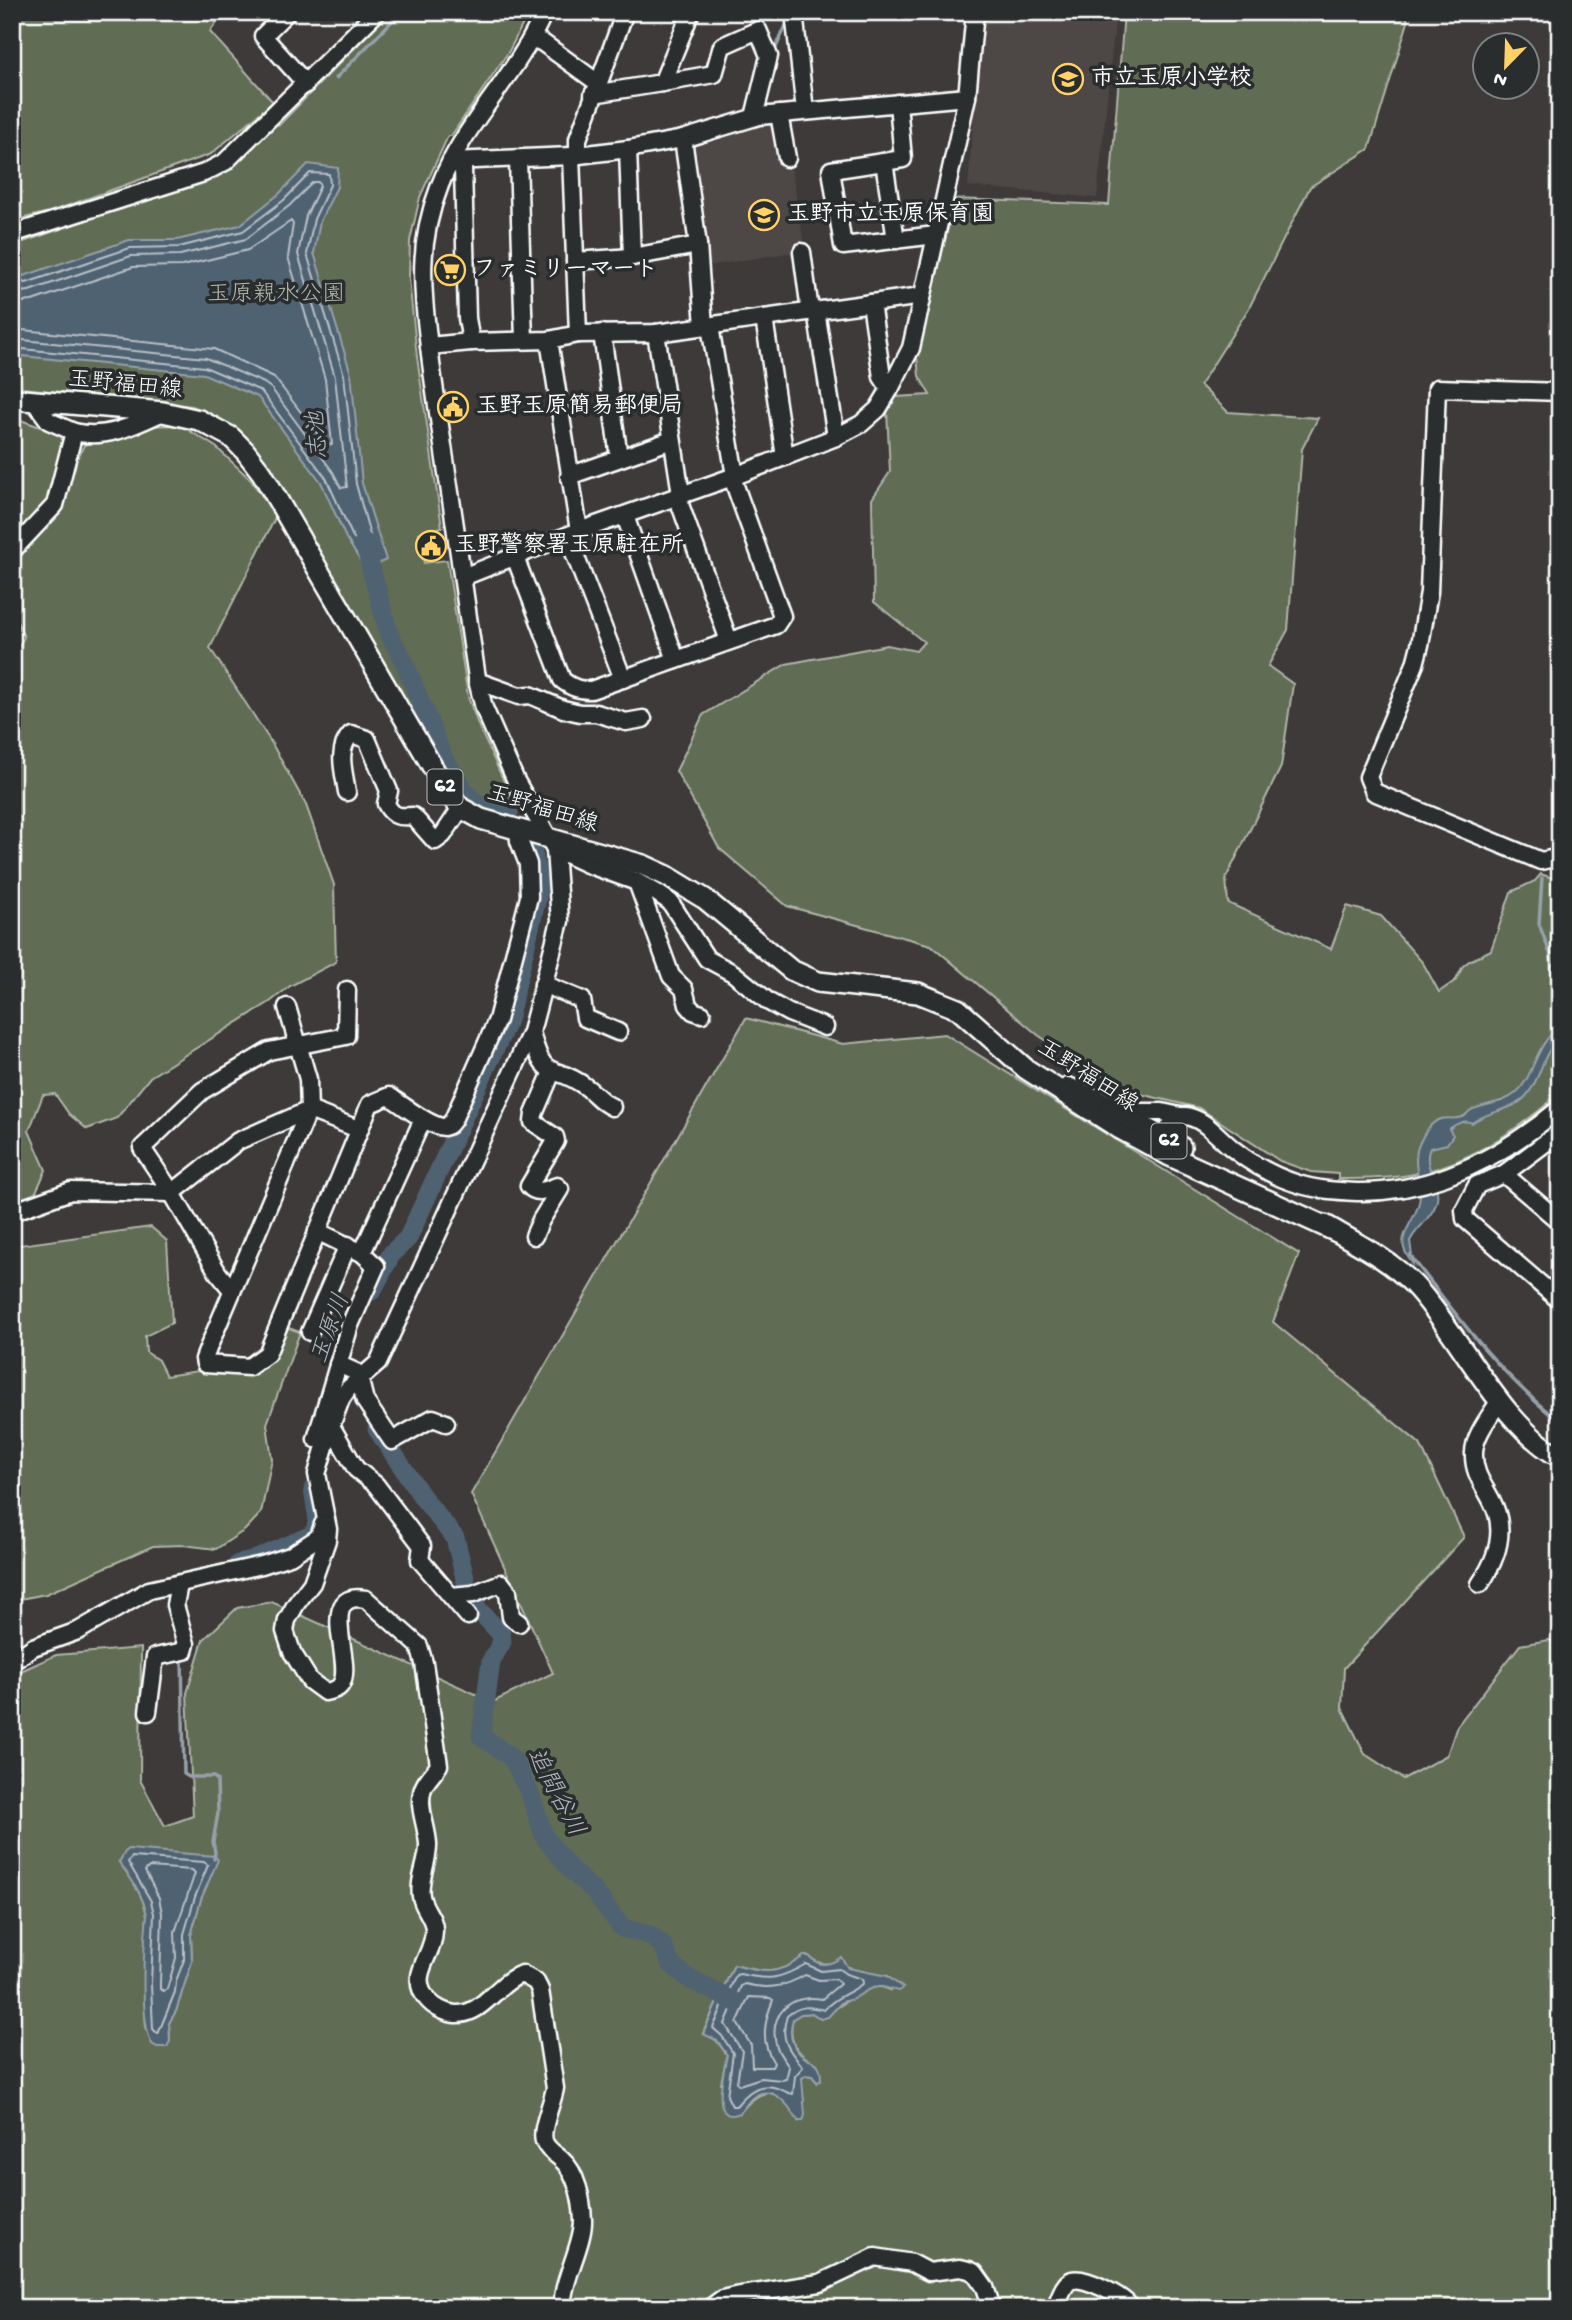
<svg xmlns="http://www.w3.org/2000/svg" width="1572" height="2320" font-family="'Gochi Hand','Klee One',sans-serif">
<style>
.built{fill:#4e4745}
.green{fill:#606c53;stroke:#b0b6a9;stroke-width:2;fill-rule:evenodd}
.water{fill:#506272;stroke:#96a1aa;stroke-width:2}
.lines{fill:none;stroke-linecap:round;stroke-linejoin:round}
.shore{stroke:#b9c0c7;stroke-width:2}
.stream{stroke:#96a1aa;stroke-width:3.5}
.river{stroke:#506272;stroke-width:19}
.minor-casing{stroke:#fff;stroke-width:21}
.major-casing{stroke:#fff;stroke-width:24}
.minor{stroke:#2a2d2e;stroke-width:16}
.major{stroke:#2a2d2e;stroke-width:19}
.labels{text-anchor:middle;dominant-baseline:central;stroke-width:7;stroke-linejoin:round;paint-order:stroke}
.shield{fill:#2a2d2e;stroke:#bfc0c0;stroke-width:2}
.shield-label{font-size:21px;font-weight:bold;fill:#fff}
.poi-label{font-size:23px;font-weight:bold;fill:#fff;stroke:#2a2d2e;text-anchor:start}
.park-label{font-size:23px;fill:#b0b6a9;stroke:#2a2d2e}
.street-label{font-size:23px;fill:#fff;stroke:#2a2d2e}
.water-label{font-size:24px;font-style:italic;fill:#b0b8c0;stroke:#2a2d2e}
</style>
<rect width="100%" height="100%" fill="#3d3a39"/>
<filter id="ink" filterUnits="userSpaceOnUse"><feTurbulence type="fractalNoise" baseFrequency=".0143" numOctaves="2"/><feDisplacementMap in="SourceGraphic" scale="14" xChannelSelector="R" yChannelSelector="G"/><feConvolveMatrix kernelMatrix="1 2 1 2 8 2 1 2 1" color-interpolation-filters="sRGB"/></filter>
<g filter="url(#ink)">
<g class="built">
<path d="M982,12H1116L1097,198L968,186Z"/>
<path d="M783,118L805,250L702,267L688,148L717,141L757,124Z"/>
</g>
<g class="green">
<path d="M12,12H224L210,32L273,102L211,154L53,211L12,221Z"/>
<path d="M390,12H529L509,51L451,136H448L420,197L410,241L409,278L417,357L442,527L419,533L424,563L447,560L468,697L479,727L508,790L519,808C502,830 471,808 457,792C444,778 442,760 434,744C425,729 413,715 404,700C360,623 315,546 271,470C248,437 231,420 192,406L12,387V246L217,174L241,158L275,123L279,125Z"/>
<path d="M1124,12H1405L1408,22L1369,149L1310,187L1249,308L1200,385L1228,412L1318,418L1302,449L1288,630L1268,666L1293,684L1281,767L1226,878L1228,903L1331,949L1347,906L1381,916L1423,963L1439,992L1456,980L1463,966L1469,961L1491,950L1511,892L1535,881L1541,874L1560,881V1093C1518,1130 1464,1166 1409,1175C1385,1179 1362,1179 1338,1179V1174L1311,1172L1280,1161L1199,1108L1136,1093L1084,1066L1038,1035L931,945L787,906L719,848L676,771L703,715L786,664L887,645L916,651L924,642L874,602L872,499L890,472L887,410L895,397L930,395L919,376L917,357L955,199L1109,205Z"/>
<path d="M12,417L66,436L62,462L78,457L84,445L144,426L180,425L216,447L250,479L276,516L210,648L271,742L306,805L334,885L336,962L290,986L270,1002L150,1077L117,1118L87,1129L69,1114L55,1094L43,1095L29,1131L46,1170L34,1196L12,1204V659L24,637L12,611Z"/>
<path d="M746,1018L843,1044L945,1034L1299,1254L1273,1322L1420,1444L1464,1537L1344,1668L1342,1708L1365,1754L1403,1779L1447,1755L1457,1726L1520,1645L1549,1640L1560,1643V2308H12V1675L56,1655L141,1648L140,1780L165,1826L193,1816L187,1693L203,1640L237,1608L272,1602L493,1702L553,1673L471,1494ZM217,1860L201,1899L191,1935L192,1961L176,2011L169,2023L170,2041L146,2030L144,1984L147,1915C143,1895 131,1878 119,1862ZM804,1956H809C819,1967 830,1963 844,1964C855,1973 873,1975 888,1976L890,1990C887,1989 883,1987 880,1987C865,1986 834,2010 821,2019L812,2013L801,2014L793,2019C787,2041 797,2055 817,2064V2082L812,2076L806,2075L802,2078L798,2120C780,2089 764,2082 740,2113L721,2083L727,2055L716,2040L703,2033L734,1965C764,1973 778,1976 804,1956Z"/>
<path d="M151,1227L167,1241L172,1323L145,1336L146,1352L158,1360L166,1376L198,1371L254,1374L271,1362L286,1327L300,1332L267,1424L272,1459L261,1513L245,1530L216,1549L183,1545L153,1546L46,1594L15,1600L12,1604V1246Z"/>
</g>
<g class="water">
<path d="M308,164L338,168L337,187L320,221L314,253L351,374L362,483L386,560L366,570L346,538L321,482L258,397L204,374L12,355V271L24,276L129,240H177L240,225L279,194Z"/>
<path d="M1560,1026V1038C1541,1053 1542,1078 1527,1095C1513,1112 1488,1110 1472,1123C1464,1119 1456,1124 1449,1129L1453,1135L1447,1144L1430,1148C1421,1167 1443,1185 1436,1204C1431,1219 1417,1227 1410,1241L1413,1264C1392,1239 1410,1230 1418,1206C1425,1187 1411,1167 1418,1147C1422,1137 1429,1122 1441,1119C1448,1117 1455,1120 1462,1117C1469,1114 1465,1114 1471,1110C1486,1103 1503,1104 1516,1093C1535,1076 1533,1047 1560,1026Z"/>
<path d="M129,1849L215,1856L218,1860L201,1899L191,1935L192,1961L176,2011L169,2023L170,2041L167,2047H157L152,2044C139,2021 144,1943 147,1915C143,1895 131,1878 119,1862L125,1852Z"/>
<path d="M804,1956H809C819,1967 830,1966 841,1957L848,1968L887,1976L903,1988L898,1991L879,1986L868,1990L853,1999L842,2002L828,2017L821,2019L812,2013L801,2014L793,2019C788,2035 792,2051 807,2059C810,2061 814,2061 817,2064C821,2068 821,2075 821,2081L817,2082L812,2076L806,2075L802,2078L805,2115L803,2121H798C789,2105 772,2082 752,2098C746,2103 744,2111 737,2114C709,2123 725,2066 727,2055L717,2040L703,2034L734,1965C764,1973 777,1976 804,1956Z"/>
</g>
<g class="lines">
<g class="shore">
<path d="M12,279L26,283L130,248L179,247L243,231L284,200L310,173L329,174L330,185L314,219L307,254L344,375L356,484L376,557L371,560L367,559L352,535L326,478L261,391L205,367L12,348"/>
<path d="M12,288L21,292L29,291L131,256L180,255L246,239L289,206L313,182H318L320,186L306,216L298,254L335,377L347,487L341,488L333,472L271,388L264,383L206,358L12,339"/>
<path d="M12,300L22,302L32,301L133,267L182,266L248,250L291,221L293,224L288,257L325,379L332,444L326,445L274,377L214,349L12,329"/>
<path d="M132,1857L204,1862L208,1865L195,1897L184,1934V1960L176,1981L175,1992L158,2034L153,2029L151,1984L154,1914L151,1901L128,1862Z"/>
<path d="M149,1867L192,1870L195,1873L175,1932L176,1958L167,1989L164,1991L160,1989V1984L162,1913L159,1898L145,1871Z"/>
<path d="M806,1964L821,1971L839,1969L846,1974L862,1979L863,1983C849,1995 837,1995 824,2010C809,2006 800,2005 787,2016C779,2039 789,2051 803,2067L795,2076L793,2094C788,2093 783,2090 777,2088C758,2082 747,2093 736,2106H732L727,2096L733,2053L722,2036L713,2028L736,1975L740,1974C770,1981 780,1979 806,1964Z"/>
<path d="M805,1975L819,1980L836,1979L840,1984L822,1999C790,1993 767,2015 777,2048C780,2055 785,2061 789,2067L786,2079L782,2080L761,2078L739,2085L737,2082L742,2051L725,2024L741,1986L745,1984C767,1990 785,1987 805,1975Z"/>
<path d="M749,1997L770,1998L773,2000C764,2022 760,2042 774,2063L772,2067H752L751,2045L737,2023Z"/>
</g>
<g class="stream">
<path d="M773,54L789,19"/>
<path d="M336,78L401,12"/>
<path d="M1542,878L1539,924L1551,956L1555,984L1560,997"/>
<path d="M1410,1255C1456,1315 1500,1375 1560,1422"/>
<path d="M182,1655L184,1774L189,1777H214L217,1780L218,1813L213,1842L215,1852L214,1859"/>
</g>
<g class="river">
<path d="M364,542L389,634L403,659L444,759L470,798L482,806L510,810"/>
<path d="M372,1291L392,1253L408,1238L508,1020L537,898L538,879L532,848"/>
<path d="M377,1429L423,1498L455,1538L471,1602L501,1634L502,1642L491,1661L481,1736L513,1759L531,1797L545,1838L571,1870L594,1891L622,1928L650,1935L663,1946L670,1963L689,1979L735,2002"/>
<path d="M238,1564L252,1561L314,1534L318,1520L313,1489"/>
</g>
<g class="minor-casing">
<g id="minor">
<path d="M287,12L263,36L306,84"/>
<path d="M544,12C518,75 464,122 440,185C417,244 422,286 429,347C434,389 441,431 447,473C458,543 467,614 478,684L484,708L516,781L555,849L560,921L531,1032L378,1363L348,1389L341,1399L331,1426L317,1474L328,1529L327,1540L312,1583L296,1604L287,1620L285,1631L292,1652L310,1681L325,1692C330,1691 337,1690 340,1686C357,1666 314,1590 366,1599L419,1646L424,1663L439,1765C434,1774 424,1781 422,1792C418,1809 427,1826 428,1844C429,1861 418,1879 421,1896C423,1909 435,1918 434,1931C434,1956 406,1976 428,2000C434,2007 445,2013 455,2014C483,2016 497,1982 522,1974L536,1982L540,1990L555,2088C553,2102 540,2129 544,2141C547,2150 556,2154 562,2160C577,2173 582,2200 583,2220C584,2245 557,2291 564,2308"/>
<path d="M794,12L805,111"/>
<path d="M532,38L543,43L598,83"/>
<path d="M662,83L714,74L722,46L758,30L769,56L754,117"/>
<path d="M593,94L662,83L691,12"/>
<path d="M898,103L903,159L831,170L843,246L936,235"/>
<path d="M779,114L787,158"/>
<path d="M683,139L698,245L704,326"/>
<path d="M628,149L632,257"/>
<path d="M578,155V139L625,12"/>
<path d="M571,156L578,334"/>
<path d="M518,159L524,340"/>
<path d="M451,161L571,156L628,149L683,139L759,116L967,97"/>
<path d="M451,161L463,168L467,318L471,342"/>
<path d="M884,162L896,240"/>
<path d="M12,234L204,173L225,162L377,12"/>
<path d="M802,252L810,311"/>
<path d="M575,261L632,257L698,245"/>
<path d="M871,303L882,377L890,389"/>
<path d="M816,311L836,437"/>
<path d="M764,318L785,457"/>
<path d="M602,333L619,458"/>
<path d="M656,333L681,494"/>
<path d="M549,340L579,531"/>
<path d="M429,346L471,342L549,340L578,334L656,333L922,296"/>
<path d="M1560,392L1437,388L1429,592L1420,645L1415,664L1368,777L1374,792L1541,861L1560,857"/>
<path d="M74,432C106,440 135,425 163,412"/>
<path d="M569,476L672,440"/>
<path d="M677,496L729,641"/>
<path d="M625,516L676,660"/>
<path d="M568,537L623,679"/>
<path d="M12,551L55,505L74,432L49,421L34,401"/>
<path d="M515,557L562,680C572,688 579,690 591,690L776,625L782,616L734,483L735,476L710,326"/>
<path d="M463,577L579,531L735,476L836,437L861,424L878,409L890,389L911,348L967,97L975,12"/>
<path d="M477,681L519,696L530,695L563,709L580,713H596L626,722L643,719"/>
<path d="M347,792C344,772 336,750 351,734L367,739L389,791L386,804C393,817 399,817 413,816L435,841L443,835L461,808"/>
<path d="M555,849L587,864L637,882L657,893L670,902L707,959L733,973L769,1002L789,1013L825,1027"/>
<path d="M637,882L671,976L684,989L688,1005L693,1011L702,1014"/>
<path d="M543,984L582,1000L585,1018L618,1032"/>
<path d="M287,1007L308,1079L309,1110L209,1346L204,1359L205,1364L249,1367L267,1354L370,1104L389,1096C401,1104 431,1127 444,1127C449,1126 450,1124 453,1120L497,1020L529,897L528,864L519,841L518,830"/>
<path d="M531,1032C545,1086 552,1061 586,1087C596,1094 600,1102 612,1107"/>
<path d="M1068,1086L1130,1112H1162L1180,1116"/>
<path d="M1560,1132L1504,1174L1477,1185L1464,1210L1465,1219L1560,1301"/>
<path d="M1156,1148L1175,1119C1180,1116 1184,1115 1190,1117C1206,1121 1220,1139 1233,1149C1252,1164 1275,1177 1298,1184C1317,1190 1337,1191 1357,1192C1435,1193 1502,1157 1560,1108"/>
<path d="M1504,1174L1560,1222"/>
<path d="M12,1212L71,1191L172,1193L238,1141L309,1110L358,1129"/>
<path d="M534,1236L541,1220L560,1189L557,1186C546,1190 537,1195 529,1186L556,1141L555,1137L533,1122L534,1114L552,1072"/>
<path d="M362,1253L423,1119"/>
<path d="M231,1289L218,1273L172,1193L142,1148L202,1091L269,1051L346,1036L347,990"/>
<path d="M310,1332L348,1245"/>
<path d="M338,1364L358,1373L365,1401L392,1441L433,1418L446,1423"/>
<path d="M331,1426L356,1469L376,1485L422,1546L420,1560L468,1616"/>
<path d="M316,1439L350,1325L376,1266L362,1253L317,1231"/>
<path d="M1480,1584C1495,1562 1506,1535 1495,1508C1487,1488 1473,1476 1474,1453C1474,1435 1491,1415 1500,1400"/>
<path d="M451,1596L473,1594L501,1583L508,1592L511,1617L519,1623"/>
<path d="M12,1662L33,1647L78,1631L149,1590L262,1565L290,1556L319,1537L323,1524"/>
<path d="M148,1712L155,1657L184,1651L186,1644L175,1605L179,1584"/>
<path d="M710,2308L722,2299L735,2296L820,2283L875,2257L912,2263L929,2272L960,2268L969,2270L975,2273L985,2287L992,2308"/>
<path d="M1055,2308C1059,2300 1063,2283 1072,2280C1085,2276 1125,2297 1131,2308"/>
</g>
</g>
<g class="major-casing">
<g id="major">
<path d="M12,399L163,412L199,420L231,437L245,451L262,473L447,792L461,808L481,819L643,865L667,876L705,899L791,970L818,982L918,993L958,1009L1026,1069L1120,1129L1168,1155L1335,1231"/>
<path d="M1109,1108L1181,1147"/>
<path d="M1325,1225C1356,1243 1389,1259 1414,1285C1460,1334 1501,1426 1560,1457"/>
</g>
</g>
<use href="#minor" class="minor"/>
<use href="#major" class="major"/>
</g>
</g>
<defs>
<g id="school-ring" transform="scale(1.575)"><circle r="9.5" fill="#2a2d2e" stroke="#ffd166" stroke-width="1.5"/><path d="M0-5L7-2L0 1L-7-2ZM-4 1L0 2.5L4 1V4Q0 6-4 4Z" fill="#ffd166"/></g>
<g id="supermarket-ring" transform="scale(1.575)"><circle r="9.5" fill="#2a2d2e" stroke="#ffd166" stroke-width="1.5"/><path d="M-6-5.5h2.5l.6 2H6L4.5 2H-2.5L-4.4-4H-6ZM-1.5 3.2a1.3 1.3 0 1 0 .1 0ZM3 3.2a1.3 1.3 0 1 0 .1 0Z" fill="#ffd166"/></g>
<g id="civic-ring" transform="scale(1.575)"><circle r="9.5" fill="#2a2d2e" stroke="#ffd166" stroke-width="1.5"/><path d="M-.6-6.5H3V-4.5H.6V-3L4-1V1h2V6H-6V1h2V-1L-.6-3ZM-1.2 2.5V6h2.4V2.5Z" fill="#ffd166"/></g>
</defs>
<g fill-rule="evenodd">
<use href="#school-ring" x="1068" y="79"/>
<use href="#school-ring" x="764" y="215"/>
<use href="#supermarket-ring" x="450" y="270"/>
<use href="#civic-ring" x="453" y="407"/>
<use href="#civic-ring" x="431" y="546"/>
</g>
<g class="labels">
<g class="shield">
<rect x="427.5" y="769.5" width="35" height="35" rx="5"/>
<rect x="1151.5" y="1123.5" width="35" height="35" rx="5"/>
</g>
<g class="shield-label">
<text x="445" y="787">62</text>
<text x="1169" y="1141">62</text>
</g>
<g class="poi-label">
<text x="1091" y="79">市立玉原小学校</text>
<text x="787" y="215">玉野市立玉原保育園</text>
<text x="473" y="270">ファミリーマート</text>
<text x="476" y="407">玉野玉原簡易郵便局</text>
<text x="454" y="546">玉野警察署玉原駐在所</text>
</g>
<g class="park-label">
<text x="276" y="295">玉原親水公園</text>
</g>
<g class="street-label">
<text transform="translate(125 386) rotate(6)">玉野福田線</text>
<text transform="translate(542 810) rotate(17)">玉野福田線</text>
<text transform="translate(1087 1077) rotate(33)">玉野福田線</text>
</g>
<g class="water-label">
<text transform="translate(319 435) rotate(-94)">志池</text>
<text transform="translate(332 1329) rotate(-70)">玉原川</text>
<text transform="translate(554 1793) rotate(62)">追間谷川</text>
</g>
</g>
<rect width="1572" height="2320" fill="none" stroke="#2a2d2e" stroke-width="42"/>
<rect x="21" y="21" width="1530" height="2278" fill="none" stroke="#fff" stroke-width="2.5" filter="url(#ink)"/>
<g transform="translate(1506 66) rotate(203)"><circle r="33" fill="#2a2d2e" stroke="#7f8182" stroke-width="2"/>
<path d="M0-5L12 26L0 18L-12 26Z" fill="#ffd166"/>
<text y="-10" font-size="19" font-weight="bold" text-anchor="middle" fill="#ffffff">N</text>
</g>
</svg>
